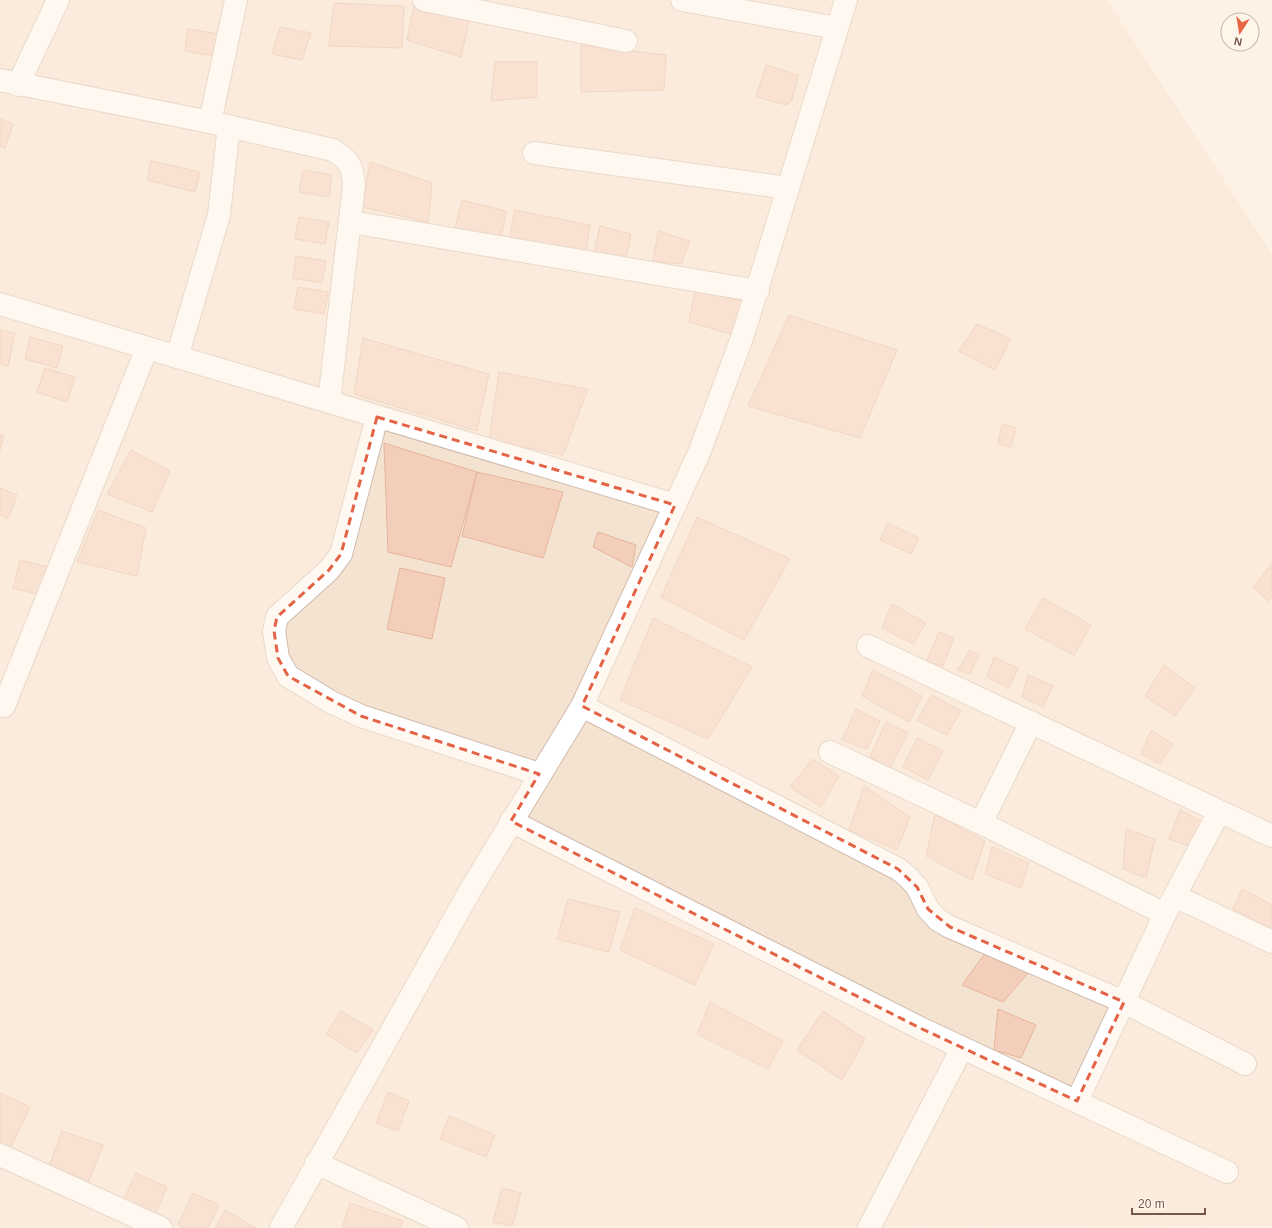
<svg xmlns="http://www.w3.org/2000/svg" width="1272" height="1228" font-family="Arial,sans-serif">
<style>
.residential{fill:#f5e3d2}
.building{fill:#f3cfbb;stroke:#e6b49a}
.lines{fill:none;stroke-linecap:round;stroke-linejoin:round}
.minor-casing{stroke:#d0bbad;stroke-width:24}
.secondary-casing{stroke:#d4bbaa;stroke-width:24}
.minor{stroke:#fff;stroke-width:22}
.secondary{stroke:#fff;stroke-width:22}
.marked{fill:none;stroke:#e46346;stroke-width:3;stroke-dasharray:8 5;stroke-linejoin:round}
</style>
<rect width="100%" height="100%" fill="#fdf2e4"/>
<path class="residential" d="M0,0H1107L1272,254V1227L0,1228Z"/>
<g class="building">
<path d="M334,3L404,6L402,48L329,46Z"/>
<path d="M414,5L470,17L461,57L407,40Z"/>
<path d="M280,27L311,33L302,60L272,54Z"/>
<path d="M188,29L218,34L214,56L185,51Z"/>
<path d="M581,45L666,55L664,90L581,92Z"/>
<path d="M495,62H537V97L491,101Z"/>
<path d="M766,65L798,75L792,100L786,105L756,97Z"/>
<path d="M0,119L13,124L5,148L0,146Z"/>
<path d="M151,161L200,172L195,192L147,180Z"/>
<path d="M370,162L432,183L428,222L362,207Z"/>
<path d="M303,170L332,175L329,197L299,192Z"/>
<path d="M462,200L506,211L501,237L455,228Z"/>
<path d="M515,210L590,225L586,253L509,240Z"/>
<path d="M299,217L329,222L325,244L295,239Z"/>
<path d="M600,226L631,234L627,255L594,254Z"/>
<path d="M658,231L690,241L681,264L653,261Z"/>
<path d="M296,256L326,261L322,283L293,278Z"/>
<path d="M298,287L328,292L324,314L294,309Z"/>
<path d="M695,291L743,301L735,335L689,322Z"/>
<path d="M789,315L897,350L860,438L748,406Z"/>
<path d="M977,324L1011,339L995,370L959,351Z"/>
<path d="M0,330L15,333L8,366L0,364Z"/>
<path d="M30,337L63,346L57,368L25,359Z"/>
<path d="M363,338L489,374L477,431L354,394Z"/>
<path d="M45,368L75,377L67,402L37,392Z"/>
<path d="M499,372L588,389L563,455L489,440Z"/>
<path d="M1002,424L1016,428L1011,447L998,444Z"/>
<path d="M0,434L4,436L0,450Z"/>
<path d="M384,443L477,472L451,567L388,552Z"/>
<path d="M131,450L170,471L152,512L107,494Z"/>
<path d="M477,472L563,492L543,558L462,536Z"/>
<path d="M0,488L17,495L8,519L0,515Z"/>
<path d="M98,510L146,528L137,576L77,562Z"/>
<path d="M697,517L790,559L744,640L661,597Z"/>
<path d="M888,523L919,538L911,554L880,540Z"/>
<path d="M598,532L636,545L632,567L593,547Z"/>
<path d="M20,560L48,567L41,595L13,588Z"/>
<path d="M1272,564V597L1268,601L1253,587Z"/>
<path d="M400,568L445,578L432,639L387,629Z"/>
<path d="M1043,598L1091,625L1074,655L1025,629Z"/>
<path d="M892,604L926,623L913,644L882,628Z"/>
<path d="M653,618L752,667L708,739L620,700Z"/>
<path d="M939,632L954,638L943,666L926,662Z"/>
<path d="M970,650L979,655L970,674L958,670Z"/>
<path d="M994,657L1018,668L1009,688L987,677Z"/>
<path d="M1164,665L1195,688L1175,716L1145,696Z"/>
<path d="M873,670L922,696L909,722L862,696Z"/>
<path d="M1028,675L1053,686L1043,707L1022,697Z"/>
<path d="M932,695L961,711L947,735L917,720Z"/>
<path d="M856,709L880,721L867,749L842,740Z"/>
<path d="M886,722L908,733L890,768L870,757Z"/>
<path d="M1151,730L1173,744L1160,764L1141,754Z"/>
<path d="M917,738L943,751L928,780L903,767Z"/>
<path d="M813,759L839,776L821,807L790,787Z"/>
<path d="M864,786L910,817L897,850L849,830Z"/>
<path d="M1180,810L1201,821L1189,846L1169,839Z"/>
<path d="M935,814L985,841L972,880L926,856Z"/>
<path d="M1126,829L1155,839L1146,878L1123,869Z"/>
<path d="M992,847L1029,863L1021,888L985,874Z"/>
<path d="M1242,889L1272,905V932L1233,909Z"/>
<path d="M568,899L620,912L609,952L557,939Z"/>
<path d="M635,908L714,944L695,985L620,950Z"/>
<path d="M986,952L1028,973L1003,1002L962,985Z"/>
<path d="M710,1002L783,1041L768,1069L697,1034Z"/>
<path d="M998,1009L1036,1025L1021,1058L994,1050Z"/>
<path d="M341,1011L373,1030L357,1053L326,1034Z"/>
<path d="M823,1011L865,1039L842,1080L797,1050Z"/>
<path d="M388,1092L409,1101L398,1131L376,1123Z"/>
<path d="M0,1093L30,1107L10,1149L0,1144Z"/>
<path d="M449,1116L495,1135L486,1157L440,1139Z"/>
<path d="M62,1131L103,1145L89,1181L49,1166Z"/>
<path d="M136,1173L167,1187L155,1215L123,1201Z"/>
<path d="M502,1188L521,1193L512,1226L493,1222Z"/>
<path d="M193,1193L219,1205L208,1228H184L178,1225Z"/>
<path d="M350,1203L403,1221L400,1228H342Z"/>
<path d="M225,1210L256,1228H215Z"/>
</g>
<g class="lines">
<g class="minor-casing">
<g id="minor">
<path d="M424,0L626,41"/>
<path d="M682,0L837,28"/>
<path d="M0,80L210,122L333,150C350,161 352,165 354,185L329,402"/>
<path d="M18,85L58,0"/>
<path d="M210,122L236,0"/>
<path d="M534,153L788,188"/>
<path d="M351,222L758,291"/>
<path d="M0,304L675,505"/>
<path d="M177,357L219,215L229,126"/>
<path d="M377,417L341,554L329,570L277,617L274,631L278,658L288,676L331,702L361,716L539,774"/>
<path d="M868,646L1272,836"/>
<path d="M4,706L147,348"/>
<path d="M582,706L898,869L908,877L917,887L928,909L938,920L950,927L1124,1002L1245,1064"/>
<path d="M830,752L981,823L1165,914"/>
<path d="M511,821L920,1028L1227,1172"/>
<path d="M981,823L1031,722"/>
<path d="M1175,896L1272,942"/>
<path d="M1077,1101L1165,914L1219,812"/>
<path d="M0,1155L161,1228"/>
<path d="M316,1163L457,1228"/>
<path d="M869,1228L962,1048"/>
</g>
</g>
<g class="secondary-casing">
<path id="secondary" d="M281,1228L471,889L582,706L675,505L699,453L743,335L846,0"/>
</g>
<use href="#minor" class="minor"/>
<use href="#secondary" class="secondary"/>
</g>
<path d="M0 0H1272V1228H0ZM377,417L675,505L582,706L898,869L917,887L928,909L950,927L1124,1002L1077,1101L920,1028L511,821L539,774L361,716L288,676L278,658L274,631L277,617L329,570L341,554Z" fill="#fdf2e4" fill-opacity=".55" fill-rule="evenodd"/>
<path class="marked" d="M377,417L675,505L582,706L898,869L917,887L928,909L950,927L1124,1002L1077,1101L920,1028L511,821L539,774L361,716L288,676L278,658L274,631L277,617L329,570L341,554Z"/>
<g transform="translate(1240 32) rotate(192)"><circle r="19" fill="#fff6ea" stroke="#c8b6aa"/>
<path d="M0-3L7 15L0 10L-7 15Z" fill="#ea6446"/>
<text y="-6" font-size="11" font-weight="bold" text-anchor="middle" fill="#765749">N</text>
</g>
<path d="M1132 1208v6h73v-6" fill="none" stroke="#765749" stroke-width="2"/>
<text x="1138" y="1208" font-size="12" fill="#765749" stroke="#fff6ea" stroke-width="3" paint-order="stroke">20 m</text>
</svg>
